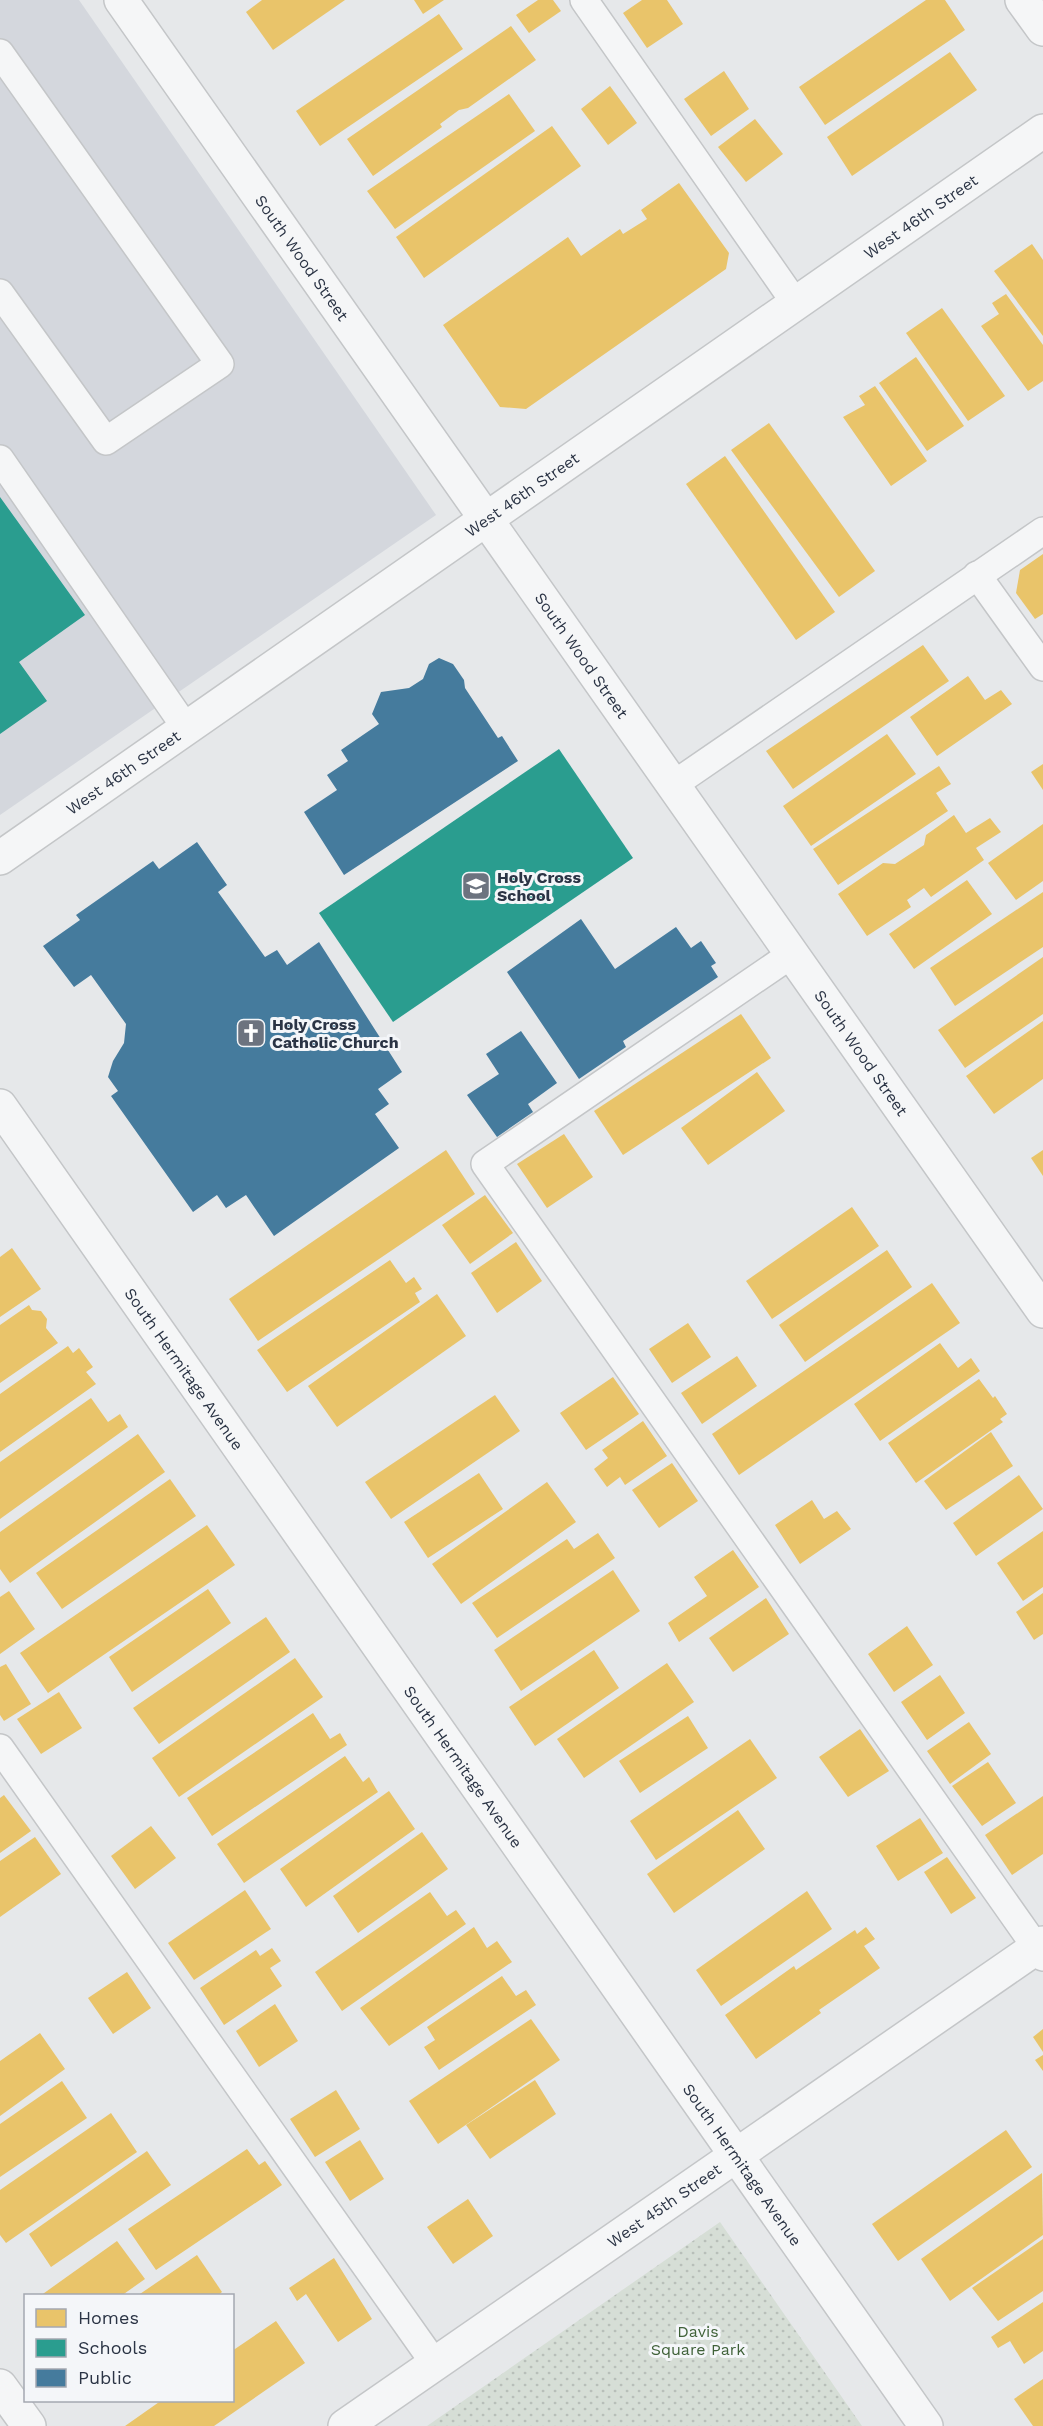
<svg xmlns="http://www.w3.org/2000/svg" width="1043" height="2426" font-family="'Work Sans',sans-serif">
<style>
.built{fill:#d4d7dd}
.park{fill:url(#park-dots)}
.homes{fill:#e9c46a}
.schools{fill:#2a9d8f}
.public{fill:#457b9d}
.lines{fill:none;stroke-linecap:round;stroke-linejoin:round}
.lane-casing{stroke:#c4c6c8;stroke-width:30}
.street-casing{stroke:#c4c6c8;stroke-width:36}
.lane{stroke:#f5f6f7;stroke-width:27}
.street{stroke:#f5f6f7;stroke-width:33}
.labels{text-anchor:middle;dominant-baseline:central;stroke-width:6;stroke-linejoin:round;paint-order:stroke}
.street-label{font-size:16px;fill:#2b3445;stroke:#f4f6f9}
.poi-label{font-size:16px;font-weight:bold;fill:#2b3445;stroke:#f4f6f9;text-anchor:start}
.park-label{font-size:16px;fill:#3f6138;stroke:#f4f6f9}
</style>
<defs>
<pattern id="park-dots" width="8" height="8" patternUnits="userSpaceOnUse" patternTransform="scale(1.5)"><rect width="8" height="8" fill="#d6ded6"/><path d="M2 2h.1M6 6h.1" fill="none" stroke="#b8bfb9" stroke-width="1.8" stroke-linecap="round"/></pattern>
</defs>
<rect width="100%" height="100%" fill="#e6e8ea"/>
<path class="built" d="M0,0H79L436,515L0,815Z"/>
<path class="park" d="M720,2222L862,2426H426H427Z"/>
<g class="homes">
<path d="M262,0H345L273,50L246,12Z"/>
<path d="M414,0H444L423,14Z"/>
<path d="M538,0H553L561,11L529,33L516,15Z"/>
<path d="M642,0H667L683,24L647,48L623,13Z"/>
<path d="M926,0H945L965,30L825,125L799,87Z"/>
<path d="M439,14L463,49L320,146L296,111Z"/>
<path d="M511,26L536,60L468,108L459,110L440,124L442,127L373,176L347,139Z"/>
<path d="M950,52L977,90L852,176L827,137Z"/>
<path d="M724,71L749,109L711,136L684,99Z"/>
<path d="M610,86L637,123L608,145L581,109Z"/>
<path d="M509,94L535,131L395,229L367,191Z"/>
<path d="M755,119L783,154L746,182L718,147Z"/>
<path d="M552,126L581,166L424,278L396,237Z"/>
<path d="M679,183L729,253L726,269L526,409L500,407L443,325L568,237L581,256L620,229L623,234L647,219L641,210Z"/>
<path d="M1032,244L1043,260V336L994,271Z"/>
<path d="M1006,294L1043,345V381L1028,391L981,326L999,314L992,303Z"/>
<path d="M942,308L1005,396L968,421L906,333Z"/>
<path d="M916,357L964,426L927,451L879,383Z"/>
<path d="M875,386L927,461L891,486L843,417L865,405L859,396Z"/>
<path d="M769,423L875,571L839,597L731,450Z"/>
<path d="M725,456L835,612L796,640L686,484Z"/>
<path d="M1043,554V614L1035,619L1016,593L1020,570Z"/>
<path d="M923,645L949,681L793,789L766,751Z"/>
<path d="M968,676L985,700L1001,690L1012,704L937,756L910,717Z"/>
<path d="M887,734L916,774L811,846L783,806Z"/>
<path d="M1043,764V790L1031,772Z"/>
<path d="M939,766L951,784L936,793L948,811L838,885L813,849Z"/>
<path d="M954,815L966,833L990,818L1001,832L976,848L984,860L931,897L924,888L907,900L911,907L867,936L838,894L883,863L895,864L924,845L926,835Z"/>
<path d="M1043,824V881L1016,900L988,863Z"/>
<path d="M967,880L992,914L914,969L889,934Z"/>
<path d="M1043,892V947L955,1006L930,968Z"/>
<path d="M1043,957V1014L965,1068L938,1030Z"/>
<path d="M741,1014L771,1058L623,1155L594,1111Z"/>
<path d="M1043,1021V1079L994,1114L966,1076Z"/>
<path d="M757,1072L785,1111L708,1165L681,1128Z"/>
<path d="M564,1134L593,1177L547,1208L517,1164Z"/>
<path d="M446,1150L475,1194L258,1341L229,1299Z"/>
<path d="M1043,1150V1176L1031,1158Z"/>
<path d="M485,1195L513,1233L470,1264L442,1225Z"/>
<path d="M852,1207L879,1246L772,1319L746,1281Z"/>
<path d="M516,1242L542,1281L497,1313L471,1273Z"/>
<path d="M12,1248L41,1289L0,1317V1257Z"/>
<path d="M887,1250L912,1287L805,1362L779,1325Z"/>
<path d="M390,1260L406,1283L414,1277L422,1289L415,1293L420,1302L287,1392L257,1350Z"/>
<path d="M932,1283L960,1323L739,1475L712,1434Z"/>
<path d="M437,1294L466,1336L337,1427L308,1386Z"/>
<path d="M29,1305L32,1310L41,1311L47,1319L46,1328L58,1343L0,1383V1325Z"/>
<path d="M688,1323L711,1357L672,1383L649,1349Z"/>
<path d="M940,1343L958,1368L971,1358L980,1371L880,1441L854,1404Z"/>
<path d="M68,1346L73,1353L79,1348L93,1367L86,1372L96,1384L0,1452V1394Z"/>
<path d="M737,1356L757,1386L702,1424L681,1393Z"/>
<path d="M613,1377L639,1414L586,1450L560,1413Z"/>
<path d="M979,1379L993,1398L995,1396L1007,1414L1000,1419L1003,1422L916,1483L888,1443Z"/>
<path d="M495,1395L520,1431L391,1519L365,1482Z"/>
<path d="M91,1398L108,1422L120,1414L128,1427L0,1519V1462Z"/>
<path d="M643,1421L667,1456L625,1485L620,1477L607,1487L594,1469L608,1458L602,1450Z"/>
<path d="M991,1432L1013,1466L946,1510L924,1481Z"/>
<path d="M138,1434L165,1472L10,1583L0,1569V1532Z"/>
<path d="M672,1463L698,1501L659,1528L632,1490Z"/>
<path d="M479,1473L503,1509L428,1558L404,1522Z"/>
<path d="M1019,1475L1043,1509L976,1556L953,1523Z"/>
<path d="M170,1479L196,1516L62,1609L36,1573Z"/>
<path d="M547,1482L576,1522L461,1604L432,1564Z"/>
<path d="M812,1500L824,1519L837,1511L851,1529L800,1564L775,1525Z"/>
<path d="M207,1525L235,1565L48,1693L20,1653Z"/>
<path d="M1043,1531V1587L1023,1601L997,1563Z"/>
<path d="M598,1533L615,1558L497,1638L472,1603L567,1539L574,1549Z"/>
<path d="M733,1550L759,1587L679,1642L668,1623L707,1596L694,1577Z"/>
<path d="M613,1570L640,1611L521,1691L494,1650Z"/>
<path d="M208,1589L231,1623L132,1692L109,1657Z"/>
<path d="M9,1591L35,1629L0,1654V1597Z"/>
<path d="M1043,1593V1634L1034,1640L1016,1612Z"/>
<path d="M766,1598L789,1634L733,1672L709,1638Z"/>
<path d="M266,1617L290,1652L159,1744L133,1708Z"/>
<path d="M907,1626L933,1665L894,1692L868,1654Z"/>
<path d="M594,1650L619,1688L535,1746L509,1707Z"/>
<path d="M295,1658L323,1697L179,1797L152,1758Z"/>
<path d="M667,1663L694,1702L584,1778L557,1739Z"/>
<path d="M6,1664L31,1704L4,1721L0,1715V1667Z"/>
<path d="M940,1675L965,1713L927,1740L901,1702Z"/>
<path d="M59,1692L82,1728L41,1754L17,1719Z"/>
<path d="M313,1713L330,1739L340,1733L347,1745L212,1836L187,1798Z"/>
<path d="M688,1716L708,1748L640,1793L619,1761Z"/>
<path d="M969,1722L991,1754L950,1784L927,1751Z"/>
<path d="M860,1729L889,1771L848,1797L819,1757Z"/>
<path d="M750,1739L777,1778L656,1860L630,1821Z"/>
<path d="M345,1756L363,1782L369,1777L378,1792L244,1883L217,1844Z"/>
<path d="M988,1762L1016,1803L982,1826L952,1786Z"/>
<path d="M389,1791L415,1829L306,1907L280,1869Z"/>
<path d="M4,1795L31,1831L0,1853V1798Z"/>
<path d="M1043,1796V1854L1012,1875L985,1835Z"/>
<path d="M738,1810L765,1849L674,1913L647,1874Z"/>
<path d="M920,1818L943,1853L898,1881L876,1846Z"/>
<path d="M151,1826L176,1858L135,1889L111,1856Z"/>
<path d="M422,1832L448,1869L358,1933L333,1896Z"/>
<path d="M35,1837L61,1874L0,1917V1861Z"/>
<path d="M947,1857L976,1898L951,1914L924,1872Z"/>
<path d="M245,1890L271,1929L194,1980L168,1943Z"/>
<path d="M807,1891L832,1929L721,2006L696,1970Z"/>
<path d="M430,1892L447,1916L456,1910L466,1924L342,2011L315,1972Z"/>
<path d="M474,1927L487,1948L497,1941L512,1962L389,2046L360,2008Z"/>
<path d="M866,1927L875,1939L864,1946L880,1968L819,2010L821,2013L756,2059L725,2015L794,1966L796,1970L855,1930L857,1934Z"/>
<path d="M272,1948L281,1961L270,1968L282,1986L224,2025L200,1988L256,1950L260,1956Z"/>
<path d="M127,1972L151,2008L113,2034L88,1998Z"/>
<path d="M502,1976L516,1996L526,1990L536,2005L439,2070L424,2047L435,2040L427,2027Z"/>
<path d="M275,2004L298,2041L259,2067L236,2031Z"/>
<path d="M531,2019L560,2060L438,2144L409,2101Z"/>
<path d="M1043,2029V2052L1033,2037Z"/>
<path d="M40,2033L65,2069L0,2116V2061Z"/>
<path d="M1043,2055V2071L1035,2060Z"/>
<path d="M535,2080L556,2114L490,2159L466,2125Z"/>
<path d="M62,2081L87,2118L0,2177V2124Z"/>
<path d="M336,2090L360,2129L315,2157L290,2119Z"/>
<path d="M111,2113L137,2152L6,2243L0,2235V2190Z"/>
<path d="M1006,2130L1032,2167L898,2261L872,2224Z"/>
<path d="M360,2140L384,2179L350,2201L325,2162Z"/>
<path d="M247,2149L259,2165L265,2161L282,2185L156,2270L128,2229Z"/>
<path d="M147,2151L171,2185L51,2267L29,2234Z"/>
<path d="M1042,2173L1043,2235L950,2301L921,2259Z"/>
<path d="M468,2199L493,2236L453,2264L427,2227Z"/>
<path d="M1043,2239V2291L998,2321L972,2288Z"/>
<path d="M117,2241L145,2279L121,2296H40Z"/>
<path d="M197,2255L222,2292L217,2296H137Z"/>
<path d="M334,2258L372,2319L338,2342L306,2294L297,2301L289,2288Z"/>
<path d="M1043,2302V2351L1024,2364L1010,2341L998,2348L991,2337Z"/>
<path d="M276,2321L305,2363L214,2426H125L162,2400H232V2351Z"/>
<path d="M1043,2379V2426H1033L1014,2399Z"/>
</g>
<g class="schools">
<path d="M0,497L85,615L19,662L47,701L0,734Z"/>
<path d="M559,749L633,858L393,1022L319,913Z"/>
</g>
<g class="public">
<path d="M439,658L453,664L464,680L465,688L498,738L502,736L518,761L344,875L304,812L337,790L327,775L348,761L341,750L379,724L372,714L381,692L409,688L423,679L429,664Z"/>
<path d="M197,842L227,885L218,892L265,957L277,950L287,965L319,942L402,1072L378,1089L389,1104L375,1114L399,1148L274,1236L246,1195L226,1208L217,1195L193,1212L111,1096L118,1091L108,1077L113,1061L124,1043L126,1024L91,975L74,987L43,946L80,920L76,915L153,861L159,869Z"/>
<path d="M581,919L615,969L676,927L691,948L701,941L716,963L711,966L718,977L623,1041L626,1047L579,1079L507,972Z"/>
<path d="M521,1031L557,1083L528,1104L533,1112L497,1137L467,1095L499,1074L486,1054Z"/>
</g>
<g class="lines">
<g class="lane-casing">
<g id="lane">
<path d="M584,0L796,304"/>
<path d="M0,53L220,364L106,441L0,293"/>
<path d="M0,459L186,728"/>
<path d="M977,575L1043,667"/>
<path d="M673,785L1043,531"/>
<path d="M792,954L485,1164L1043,1957"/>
<path d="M0,1748L435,2364"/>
</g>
</g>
<g class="street-casing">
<g id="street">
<path id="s1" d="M121,0L1043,1311"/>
<path d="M1022,0L1043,29"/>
<path id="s2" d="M0,858L1043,131"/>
<path id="s3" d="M0,1106L926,2426"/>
<path d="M0,2386L29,2426"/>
<path id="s4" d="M345,2426L1043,1943"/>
</g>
</g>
<use href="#lane" class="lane"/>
<use href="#street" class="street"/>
</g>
<defs>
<g id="school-square" transform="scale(1.5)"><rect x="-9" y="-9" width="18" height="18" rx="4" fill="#6c737f" stroke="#f4f6f9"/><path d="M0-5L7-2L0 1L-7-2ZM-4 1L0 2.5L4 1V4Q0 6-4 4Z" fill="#fff"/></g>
<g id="church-square" transform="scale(1.5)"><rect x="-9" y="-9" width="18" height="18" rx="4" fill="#6c737f" stroke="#f4f6f9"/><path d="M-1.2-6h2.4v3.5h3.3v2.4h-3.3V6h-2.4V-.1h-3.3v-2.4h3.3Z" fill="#fff"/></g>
</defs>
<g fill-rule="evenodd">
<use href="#school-square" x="476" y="886"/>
<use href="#church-square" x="251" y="1033"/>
</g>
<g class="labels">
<g class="street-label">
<text stroke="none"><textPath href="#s2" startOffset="1122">West 46th Street</textPath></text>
<text stroke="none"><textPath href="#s1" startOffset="315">South Wood Street</textPath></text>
<text stroke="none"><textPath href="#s2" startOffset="636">West 46th Street</textPath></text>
<text stroke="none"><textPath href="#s1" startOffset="801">South Wood Street</textPath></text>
<text stroke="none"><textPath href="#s2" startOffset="150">West 46th Street</textPath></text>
<text stroke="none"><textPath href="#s1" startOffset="1287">South Wood Street</textPath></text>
<text stroke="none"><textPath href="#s3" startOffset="321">South Hermitage Avenue</textPath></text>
<text stroke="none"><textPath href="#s3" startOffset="807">South Hermitage Avenue</textPath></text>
<text stroke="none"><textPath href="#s3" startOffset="1293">South Hermitage Avenue</textPath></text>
<text stroke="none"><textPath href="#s4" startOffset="388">West 45th Street</textPath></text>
</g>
<g class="poi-label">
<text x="497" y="877">Holy Cross<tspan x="497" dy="18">School</tspan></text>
<text x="272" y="1024">Holy Cross<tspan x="272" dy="18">Catholic Church</tspan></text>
</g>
<g class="park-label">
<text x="698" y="2331">Davis<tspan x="698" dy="18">Square Park</tspan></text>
</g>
</g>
<rect x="24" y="2294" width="210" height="108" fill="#f4f6f9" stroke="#a4a8b1" stroke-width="1.5"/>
<rect x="36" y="2309" width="30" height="18" fill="#e9c46a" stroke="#a4a8b1" stroke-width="1.5"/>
<text x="78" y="2324" font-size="18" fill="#2b3445">Homes</text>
<rect x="36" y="2339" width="30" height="18" fill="#2a9d8f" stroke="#a4a8b1" stroke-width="1.5"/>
<text x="78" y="2354" font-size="18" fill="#2b3445">Schools</text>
<rect x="36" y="2369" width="30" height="18" fill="#457b9d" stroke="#a4a8b1" stroke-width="1.5"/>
<text x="78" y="2384" font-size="18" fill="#2b3445">Public</text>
</svg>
